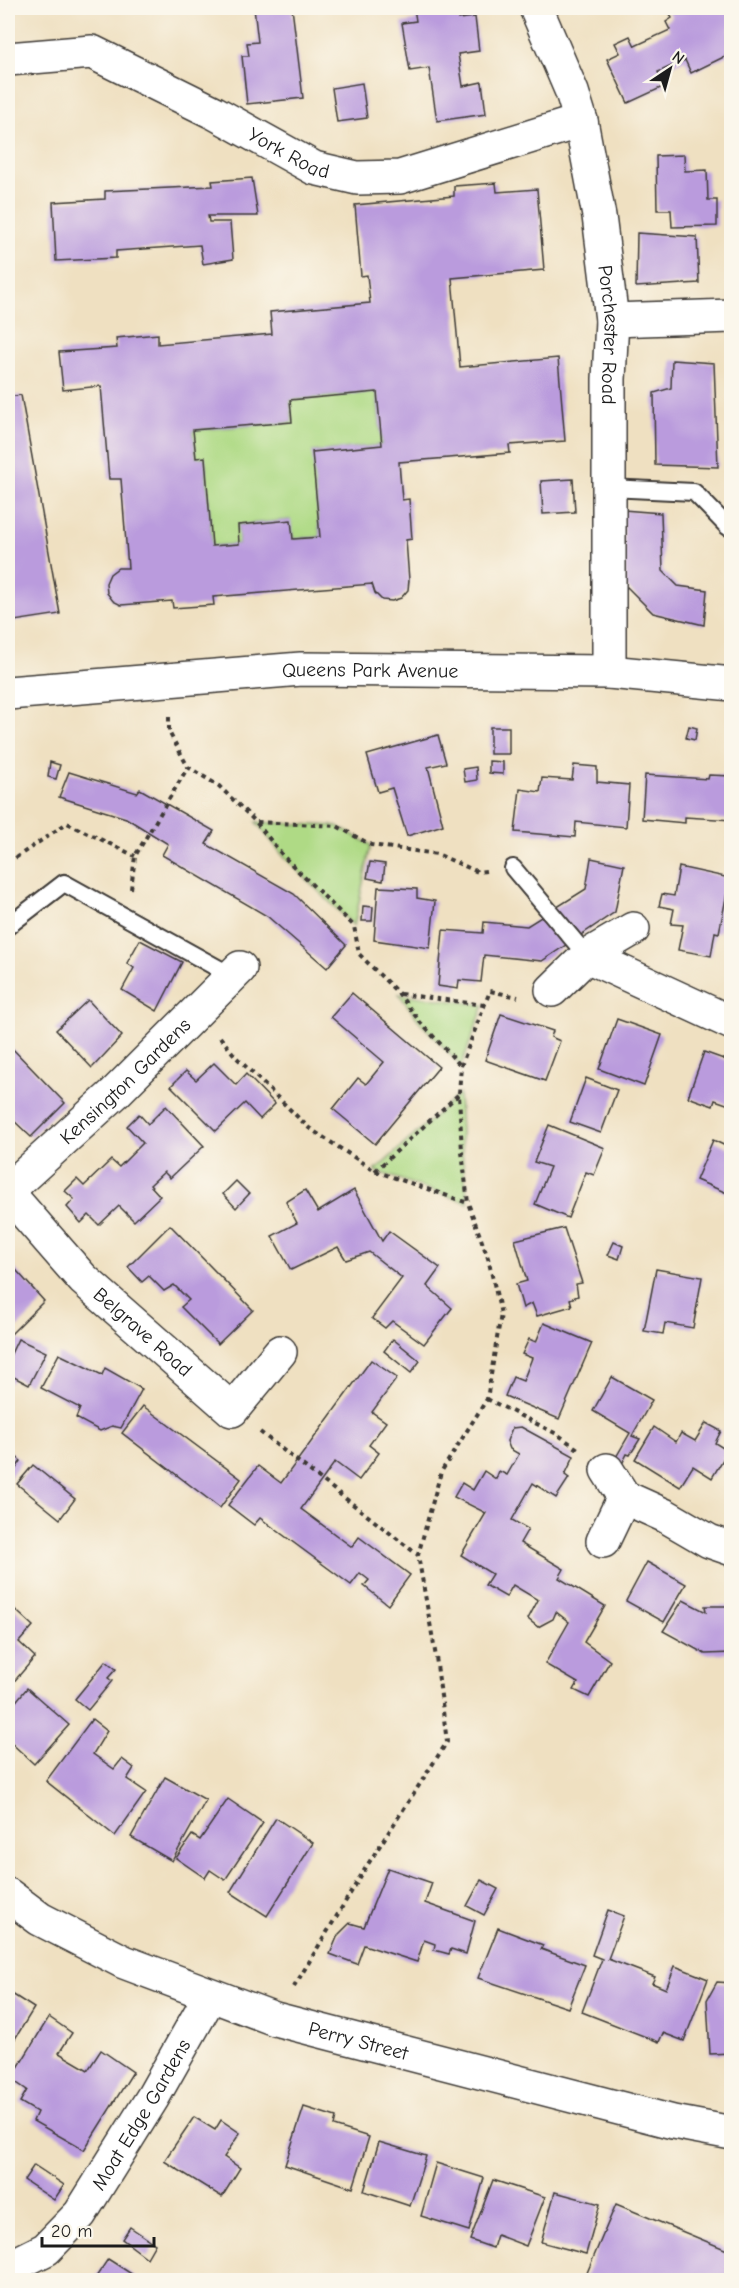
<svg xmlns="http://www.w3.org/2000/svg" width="739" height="2288" font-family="'Comic Neue',sans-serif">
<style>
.green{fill:#afda85;stroke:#667b50;stroke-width:1.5}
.building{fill:#ba9bdd;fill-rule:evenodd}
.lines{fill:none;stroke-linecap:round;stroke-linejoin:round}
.service-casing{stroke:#3c3935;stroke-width:20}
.minor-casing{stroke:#3c3935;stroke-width:36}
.tertiary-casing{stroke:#3c3935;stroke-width:36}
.path{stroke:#3c3935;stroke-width:4;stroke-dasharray:4.5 4.5;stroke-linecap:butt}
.service{stroke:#fff;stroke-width:16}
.minor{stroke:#fff;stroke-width:33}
.tertiary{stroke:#fff;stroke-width:33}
.labels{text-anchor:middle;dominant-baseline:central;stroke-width:4.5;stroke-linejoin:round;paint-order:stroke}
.street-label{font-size:20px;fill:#1c1c1c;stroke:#fbf7ec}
</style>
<rect width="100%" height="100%" fill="#fbf7ec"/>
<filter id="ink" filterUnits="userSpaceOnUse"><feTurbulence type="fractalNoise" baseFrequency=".0167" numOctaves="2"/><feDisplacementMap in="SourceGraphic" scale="12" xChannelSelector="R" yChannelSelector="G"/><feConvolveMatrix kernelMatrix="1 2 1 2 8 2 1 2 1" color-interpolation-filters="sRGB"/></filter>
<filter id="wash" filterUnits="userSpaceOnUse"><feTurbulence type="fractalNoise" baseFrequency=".008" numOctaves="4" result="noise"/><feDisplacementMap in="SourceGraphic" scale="24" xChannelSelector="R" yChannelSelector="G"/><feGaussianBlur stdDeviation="1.35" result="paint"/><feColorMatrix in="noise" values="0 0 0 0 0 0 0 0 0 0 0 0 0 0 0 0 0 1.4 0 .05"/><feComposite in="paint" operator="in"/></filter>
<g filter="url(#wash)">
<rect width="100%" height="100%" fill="#efe0c1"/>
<g class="green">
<path d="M377,392L382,445L313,452L320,537L293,539L290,520L238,525L239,544L212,546L205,458H196L193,430L292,422L290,400Z"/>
<path d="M256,822L337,826L371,845L354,926L284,857Z"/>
<path d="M399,994L484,1005L461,1066L420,1022Z"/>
<path d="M459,1094L462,1152L468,1203L375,1171Z"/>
</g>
<g id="blocks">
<g class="building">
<path d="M254,8H292L303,98L247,104L242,56H249L247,43L258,42Z"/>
<path d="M414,8H458L459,19L475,17L479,51L458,54L463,86L482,82L486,114L437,121L429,68L410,71L402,23L416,21Z"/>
<path d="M667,8H693L694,10L699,8H716L718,11L732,8V27L729,29L732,35V53L691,73L685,60L658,72L665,86L628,103L607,59L620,53L615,43L630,36L635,46L670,30L666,22L672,18Z"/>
<path d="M362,83L367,118L337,122L332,88Z"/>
<path d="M684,155L685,171L707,170L708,200H717V226L672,227L671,210H657L656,156Z"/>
<path d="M252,178L258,216H208L209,222H230L233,259L203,264L200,245L116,251V258L56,261L53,202L105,199V191L213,186L212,181Z"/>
<path d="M496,183L497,192L537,189L544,270L452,278L460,367L558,358L565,441L509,445L510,453L399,462L402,500L409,499L412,539L406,540L409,580L408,590L401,598L392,601L382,600L375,593L372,584L213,597L214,605L173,608L172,601L121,605L113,601L107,593L106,583L110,574L118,568H128L121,479H109L101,386L63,390L59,352L117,348L116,338L158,334V344L272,334L270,312L370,303L367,275L361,276L355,205L454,196V186ZM377,392L382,445L312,452L320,537L293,539L291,520L238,525L239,544L212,546L205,457L196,458L193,430L292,422L290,400Z"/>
<path d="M637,233L697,237L699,283L636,287Z"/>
<path d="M672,360L714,363L718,467L655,465L654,393L671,388Z"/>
<path d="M21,395L60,614L8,622V397Z"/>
<path d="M573,479L575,512L543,514L541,481Z"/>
<path d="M623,510L661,513L663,571L678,586L707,590L704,625L653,613L626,586Z"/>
<path d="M689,726L697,728L695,740L686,738Z"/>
<rect x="490" y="727" width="19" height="27"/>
<path d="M438,735L446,763L428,767L443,825L407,836L392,788L378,792L367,755Z"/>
<path d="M489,761L503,762V774L489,773Z"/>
<path d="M50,762L60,765L56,779L48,777Z"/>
<path d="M574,765L597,767V782L629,785L626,827L576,822L575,837L515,832L520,789L540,792L542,778L572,780Z"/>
<path d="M476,767L477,780L465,782L463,769Z"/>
<path d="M69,772L137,793L140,789L214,831L206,844L294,894L346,945L327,968L267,916L162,855L168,844L126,818L59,797Z"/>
<path d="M645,775L708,779L709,775L732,776V820L685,817V823L642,819Z"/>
<path d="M591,858L624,865L615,912L542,961L484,955L481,982L459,980L458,989L438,986L443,930L483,933L484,922L527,926L586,889Z"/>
<path d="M370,862L385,864L383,881L367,878Z"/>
<path d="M679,867L730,878L719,933L715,932L711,956L678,950L683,925L671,924L674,909L659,906L662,894L674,896Z"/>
<path d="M378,887L417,889V898L435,901L430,948L374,940Z"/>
<path d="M363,906L373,907L372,921H362Z"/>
<path d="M140,940L182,962L157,1011L122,990L134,968L127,963Z"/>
<path d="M352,993L439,1067L375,1144L333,1109L358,1078L366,1084L384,1062L331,1017Z"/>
<path d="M88,1000L122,1036L92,1068L56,1030Z"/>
<path d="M501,1014L553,1031L551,1037L560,1041L545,1081L485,1060Z"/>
<path d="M617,1019L662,1035L644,1086L599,1069Z"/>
<path d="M8,1044L65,1103L31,1137L11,1118L8,1122Z"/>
<path d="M704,1052L732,1062V1106L715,1100L713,1106L688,1097Z"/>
<path d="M214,1063L236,1085L246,1074L275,1104L260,1119L245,1103L216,1131L171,1086L186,1071L196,1080Z"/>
<path d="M586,1078L617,1090L601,1133L570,1122Z"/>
<path d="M166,1106L204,1146L170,1178L164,1172L150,1185L160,1196L134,1221L119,1206L99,1225L89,1215L81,1223L67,1207L74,1199L65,1191L77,1179L84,1186L111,1160L119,1167L143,1143L127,1126L139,1114L148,1124Z"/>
<path d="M549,1125L605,1148L594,1175L586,1172L568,1218L535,1204L550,1167L534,1162Z"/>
<path d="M713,1140L732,1149V1183L727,1193L696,1180Z"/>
<path d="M236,1181L249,1194L236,1208L223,1194Z"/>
<path d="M305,1190L318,1212L354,1190L382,1241L389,1231L440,1268L427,1286L452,1308L424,1344L392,1321L385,1328L372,1318L402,1278L369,1252L346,1260L338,1247L291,1270L272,1236L297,1223L286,1202Z"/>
<path d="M170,1225L253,1310L218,1344L181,1307L189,1300L174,1285L164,1291L149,1276L142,1282L128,1267Z"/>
<path d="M564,1228L582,1283L576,1284L578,1296L570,1299L572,1306L537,1316L532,1303L523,1308L516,1284L527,1281L515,1240Z"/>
<path d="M614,1242L623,1246L619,1259L608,1255Z"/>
<path d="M8,1261L44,1301L11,1334L8,1331Z"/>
<path d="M656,1269L702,1277L693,1328L665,1323L663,1334L644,1331Z"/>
<path d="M544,1323L592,1343L559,1419L505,1396L513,1377L523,1381L532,1358L522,1354L529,1339L536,1342Z"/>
<path d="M18,1339L46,1352L29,1385L14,1377L11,1383L8,1381V1360Z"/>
<path d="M393,1339L420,1361L411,1373L384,1351Z"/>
<path d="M59,1354L102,1375L105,1368L142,1389L121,1428L112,1426L100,1431L76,1418L80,1408L41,1388Z"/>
<path d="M371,1360L397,1378L372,1412L386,1422L369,1445L379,1453L359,1480L335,1462L301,1509L352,1547L359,1537L410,1575L388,1605L364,1586L369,1580L360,1573L351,1585L260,1518L254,1525L228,1505L258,1466L281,1483Z"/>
<path d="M612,1377L652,1400L632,1436L640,1439L630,1455L627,1454L622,1464L615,1459L630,1433L593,1411Z"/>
<path d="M143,1406L241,1479L220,1508L122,1433Z"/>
<path d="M706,1423L721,1431L715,1443L728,1451L712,1478L693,1466L680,1487L635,1459L654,1427L676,1442L681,1433L695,1441Z"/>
<path d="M521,1427L574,1456L565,1475L569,1478L556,1498L533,1483L512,1520L528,1529L520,1543L564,1569L559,1578L605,1606L584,1642L610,1661L589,1697L574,1690L578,1683L545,1664L569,1622L556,1612L553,1619L538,1627L528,1619L538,1600L513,1585L506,1597L485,1585L492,1574L461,1555L486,1513L454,1497L462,1483L473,1490L484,1471L496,1479L499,1471L507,1475L519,1454L510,1449L507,1441L512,1428Z"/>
<path d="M11,1452L21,1461L8,1480V1457Z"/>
<path d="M33,1465L75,1499L60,1519L17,1484Z"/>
<path d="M647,1562L686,1584L664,1622L626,1601Z"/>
<path d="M683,1600L706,1612L705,1606H732V1653L705,1654L663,1631Z"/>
<path d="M8,1603L33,1626L19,1642L35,1657L11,1685L8,1682Z"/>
<path d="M106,1661L116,1669L108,1678L112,1681L88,1710L75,1699Z"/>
<path d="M27,1688L69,1725L34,1764L8,1740V1711Z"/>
<path d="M92,1719L107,1731L93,1754L114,1769L122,1759L134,1768L127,1779L146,1792L115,1836L46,1781Z"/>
<path d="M165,1777L206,1800L172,1861L131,1837Z"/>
<path d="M228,1799L263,1823L225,1880L210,1870L205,1878L176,1858L192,1835L200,1840Z"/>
<path d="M276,1818L313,1843L267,1916L230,1892Z"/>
<path d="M388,1868L432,1883L425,1903L475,1921L466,1954L451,1949L449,1954L434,1950L435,1944L424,1940L417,1962L364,1945L357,1964L330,1954L338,1935L350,1923L364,1927Z"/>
<path d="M481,1880L498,1889L484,1915L467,1906Z"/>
<path d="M608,1910L624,1916L608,1959L655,1977L652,1983L666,1989L675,1966L708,1979L684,2041L663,2033L659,2042L582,2012L602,1959L592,1955Z"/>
<path d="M498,1928L543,1945L541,1949L585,1965L568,2008L478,1978Z"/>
<path d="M717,1982L732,1983V2053L710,2054L707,2000Z"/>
<path d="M12,1994L34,2008L8,2050V2003Z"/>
<path d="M49,2017L72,2033L59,2053L88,2070L101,2050L133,2072L84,2150L33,2121L37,2112L20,2102L27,2090L11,2079Z"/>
<path d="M304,2107L336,2117L334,2126L369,2137L353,2188L285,2165Z"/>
<path d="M194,2117L215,2130L221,2120L240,2133L224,2157L240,2168L222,2197L164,2161Z"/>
<path d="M379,2142L426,2156L410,2206L364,2191Z"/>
<path d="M436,2163L484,2178L469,2231L421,2216Z"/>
<path d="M34,2165L64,2185L54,2200L24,2180Z"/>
<path d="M493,2180L545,2197L526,2246L497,2235L493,2248L470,2240Z"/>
<path d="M555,2192L600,2204L586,2254L541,2242Z"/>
<path d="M616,2204L732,2252V2280H584Z"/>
<path d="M130,2227L155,2244L147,2258L122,2239Z"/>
<path d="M108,2259L141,2280H94Z"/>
</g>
</g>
</g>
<g filter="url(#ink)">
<use href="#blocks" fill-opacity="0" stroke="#3c3935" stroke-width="1.5"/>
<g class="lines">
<g class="service-casing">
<g id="service">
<path d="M609,488L694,492L728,527H732"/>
<path d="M513,868L587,956"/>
<path d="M8,926L64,883L232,976"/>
</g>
</g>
<g class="minor-casing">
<g id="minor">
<path id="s1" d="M536,8L572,92L581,121L599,216L612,320L609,379V672"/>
<path id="s2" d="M8,59L92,52L215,113L314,168L357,178L400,177L581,121"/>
<path d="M612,320L732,316"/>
<path d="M587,956L633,929"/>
<path d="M552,990L587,956L732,1023"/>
<path id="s3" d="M8,1190L115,1093L240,968"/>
<path id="s4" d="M8,1193L83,1279L232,1410L280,1352"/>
<path d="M607,1470L624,1497"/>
<path d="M603,1541L624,1497L666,1516L709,1541L732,1549"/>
<path id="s5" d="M8,1895L40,1919L124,1962L275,2019L673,2122L732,2133"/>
<path id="s6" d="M8,2268L46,2249L80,2214L153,2097L210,1996"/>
</g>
</g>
<g class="tertiary-casing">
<g id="tertiary">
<path id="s7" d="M8,693L301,669L609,672L732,684"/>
</g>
</g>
<g class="path">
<path d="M169,717V732L188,767L219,786L256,822L284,857L354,926L359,954L399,994L420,1022L461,1066"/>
<path d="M257,822L337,826L371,845L437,854L478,872L486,871"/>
<path d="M8,863L67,823L135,856"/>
<path d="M131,889L135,856L188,767"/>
<path d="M400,994L484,1005"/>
<path d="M220,1037L236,1057L309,1128L375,1171L468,1203"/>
<path d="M375,1171L459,1094"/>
<path d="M487,1399L557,1434L578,1449"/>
<path d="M260,1432L418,1555"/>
<path d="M294,1987L368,1864L447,1742L436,1657L418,1555L441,1472L487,1399L501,1314L488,1258L468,1203L462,1152L459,1094L461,1066L490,991L518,997"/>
</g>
<use href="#service" class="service"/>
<use href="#minor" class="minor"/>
<use href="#tertiary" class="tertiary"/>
</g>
</g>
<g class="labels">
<g class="street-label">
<text stroke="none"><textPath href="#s2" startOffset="306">York Road</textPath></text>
<text stroke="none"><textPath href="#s1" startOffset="338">Porchester Road</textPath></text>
<text stroke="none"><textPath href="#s7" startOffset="363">Queens Park Avenue</textPath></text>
<text stroke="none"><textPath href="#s3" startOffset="160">Kensington Gardens</textPath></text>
<text stroke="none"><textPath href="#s4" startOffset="194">Belgrave Road</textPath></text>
<text stroke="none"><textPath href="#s5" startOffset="382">Perry Street</textPath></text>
<text stroke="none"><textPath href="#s6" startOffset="208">Moat Edge Gardens</textPath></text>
</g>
</g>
<rect width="739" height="2288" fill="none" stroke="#fbf7ec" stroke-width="30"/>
<g transform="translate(670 69) rotate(36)" stroke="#fbf7ec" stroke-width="4.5" paint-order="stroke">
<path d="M0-4.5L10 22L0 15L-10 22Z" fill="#1c1c1c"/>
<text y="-9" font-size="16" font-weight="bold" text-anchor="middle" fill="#1c1c1c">N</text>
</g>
<path d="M42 2237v9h112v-9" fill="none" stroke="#1c1c1c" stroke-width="3"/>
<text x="51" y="2237" font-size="18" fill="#1c1c1c" stroke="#fbf7ec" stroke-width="4.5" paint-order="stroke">20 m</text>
</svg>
